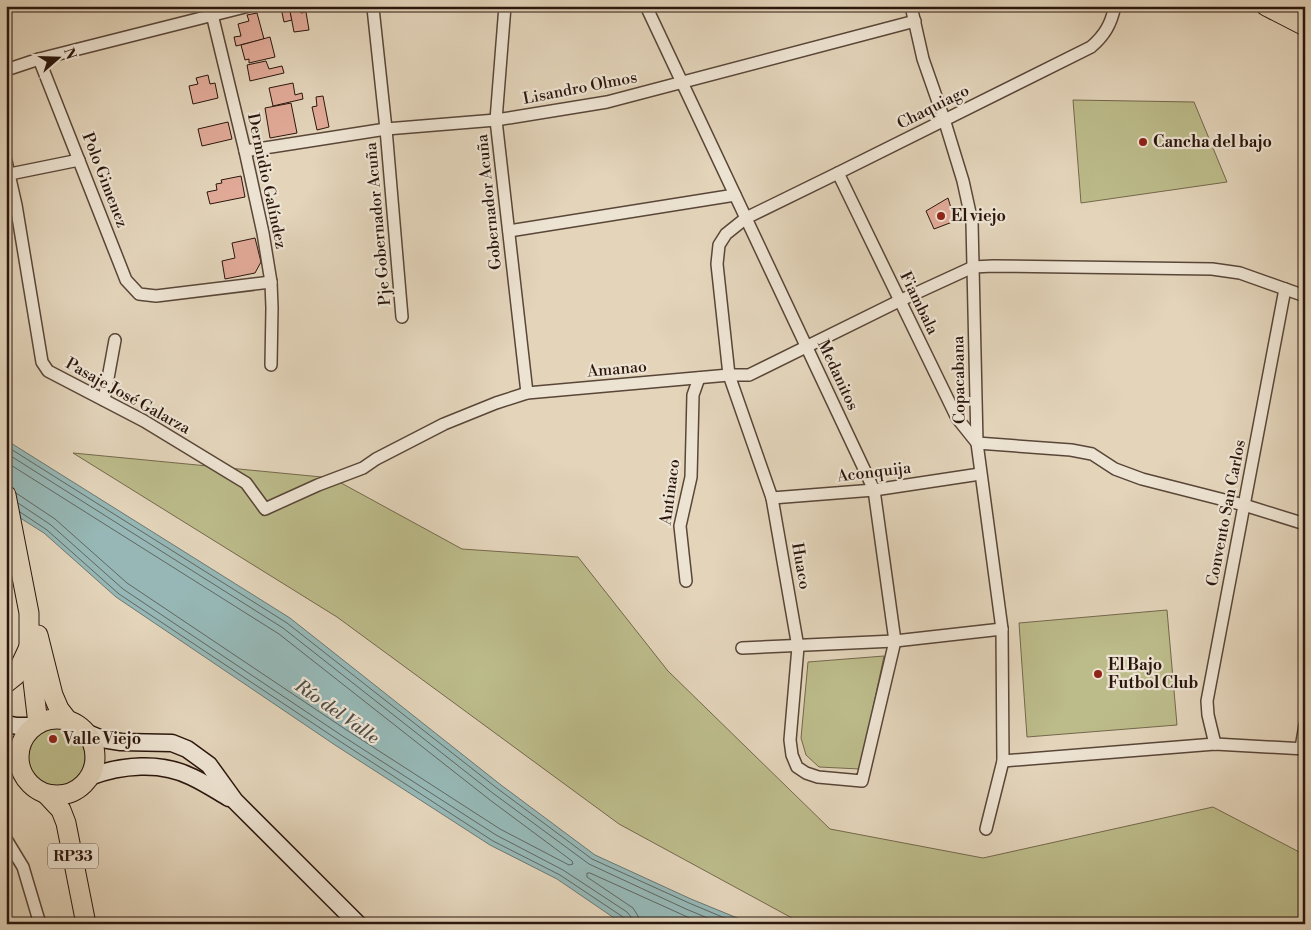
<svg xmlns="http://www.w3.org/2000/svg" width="1311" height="930" font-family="'Libre Bodoni',serif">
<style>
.green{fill:#bcbb8a;stroke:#74684c}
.water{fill:#96b7b5;stroke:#6b7772}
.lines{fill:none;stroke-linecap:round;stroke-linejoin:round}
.shore{stroke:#606661;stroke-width:1}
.building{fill:#e1aa98;stroke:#2b160d}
.street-casing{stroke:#594638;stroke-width:14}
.secondary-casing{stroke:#2b160d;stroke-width:19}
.primary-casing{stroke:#2b160d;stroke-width:21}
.street{stroke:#ede3d2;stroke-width:11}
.secondary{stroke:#ede3d2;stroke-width:16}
.primary{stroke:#e3d4ba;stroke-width:19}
.poi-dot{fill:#8f2418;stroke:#ede3d2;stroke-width:2}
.labels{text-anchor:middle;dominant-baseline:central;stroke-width:4.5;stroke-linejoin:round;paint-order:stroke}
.shield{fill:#ede3d2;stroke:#655448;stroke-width:1}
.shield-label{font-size:15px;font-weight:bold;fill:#2b160d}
.street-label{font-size:16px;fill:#2b160d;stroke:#ede3d2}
.poi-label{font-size:16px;font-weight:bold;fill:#2b160d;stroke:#ede3d2;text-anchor:start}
.water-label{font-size:18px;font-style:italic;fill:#504e48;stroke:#ede3d2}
</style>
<rect width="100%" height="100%" fill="#e3d4ba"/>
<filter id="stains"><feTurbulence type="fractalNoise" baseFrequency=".004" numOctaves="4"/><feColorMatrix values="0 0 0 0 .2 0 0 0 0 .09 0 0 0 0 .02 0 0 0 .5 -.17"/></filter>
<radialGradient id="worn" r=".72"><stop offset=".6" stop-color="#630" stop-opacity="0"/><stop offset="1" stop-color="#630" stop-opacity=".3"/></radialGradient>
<g class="green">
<path d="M1073,100L1194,102L1227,182L1081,203Z"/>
<path d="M73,453L332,478L462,549L578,557L668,671L830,829L983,858L1213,807L1305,855V924H803L619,824L337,617Z"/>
<path d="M1167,610L1177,725L1027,737L1019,623Z"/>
<path d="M884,656L860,769L819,767L806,755L801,738L808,662Z"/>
<circle cx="56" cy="757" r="29"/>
</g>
<path class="water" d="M6,440L290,618L501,785L595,855L691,899L752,924H623L557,879L490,845L335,745L116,597L44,533L6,509Z"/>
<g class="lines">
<g class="shore">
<path d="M6,446L287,623L498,789L592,859L689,903L739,924"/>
<path d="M6,453L283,628L494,794L589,864L686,909L722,924"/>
<path d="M6,462L279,634L490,800L572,861L573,864L569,865L500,829L345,729L127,583L55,519L16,493"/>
<path d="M18,503L51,525L123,589L341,735L496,835L563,870L627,912L631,917L632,924"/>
<path d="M20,512L47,530L119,594L338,740L493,841L560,875L623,917L625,924"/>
<path d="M639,924L638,916L633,908L587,877V873H590L703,924"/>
</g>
</g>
<g class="building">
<path d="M289,6L292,20L284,22L281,8Z"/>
<path d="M300,9L301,13L306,12L309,30L294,32L290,11Z"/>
<path d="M257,13L264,39L236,46L234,37L241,36L238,24L249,21L247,15Z"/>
<path d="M270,37L275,57L249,63V59L245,60L241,45Z"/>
<path d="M266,61L269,69L282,66L284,73L250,81L247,65Z"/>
<path d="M208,75L210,84L215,83L218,98L193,104L189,86L198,84L196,78Z"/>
<path d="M293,83L295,95L302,93L303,99L273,106L269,88Z"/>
<path d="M323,96L329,127L317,130L312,107L317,106L316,97Z"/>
<path d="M291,103L297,133L270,138L265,108Z"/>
<path d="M228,122L232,139L202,146L198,129Z"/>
<path d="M241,176L245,197L210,204L207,192L217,190L216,184L222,183L221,180Z"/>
<path d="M948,198L955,221L934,229L926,211Z"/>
<path d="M255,238L261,262L255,273L225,279L222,261L235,258L232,243Z"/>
</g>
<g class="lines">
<g class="street-casing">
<g id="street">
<path d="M210,6L245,151L263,233L271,282L272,308L271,365"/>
<path d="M505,6L496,120L527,393"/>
<path d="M646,6L874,490L895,641L862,781L818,777L806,773L797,767L792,755L790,740L798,647L772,498L729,375L717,264L719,245L726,234L746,218L838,173L1091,47C1105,35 1111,24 1115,6"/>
<path d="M911,6L923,59L944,119L963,181L972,222L977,443L1002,629L1003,761L986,829"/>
<path d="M373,8L386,129L402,317"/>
<path d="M39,59L126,280L139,294L156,296L271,282"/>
<path d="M6,70L39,59L249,6"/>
<path d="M245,151L386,129L496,120L607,102L915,21"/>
<path d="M6,161L16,205L42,362L48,371L144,421L246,483L265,509L318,485L363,468L376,459L444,424L496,403L527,393L729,375H749L899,301L973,267L993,266L1212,269L1240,273L1305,296"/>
<path d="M838,173L957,418L977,443L1071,450L1092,454L1115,469L1142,479L1244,505L1305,524"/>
<path d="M10,174L79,160"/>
<path d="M509,231L735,195"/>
<path d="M104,400L115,340"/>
<path d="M772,498L874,490L980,474"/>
<path d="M686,581L680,526L691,477L693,395L699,378"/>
<path d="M742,648L895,641L1002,629"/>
<path d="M1215,744L1208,715L1207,701L1285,289"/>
<path d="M1301,748L1305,725"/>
<path d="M1003,761L1215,744L1305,749"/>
<path d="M6,839L23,867L40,924"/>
</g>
</g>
<g class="secondary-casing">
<g id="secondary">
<path d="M6,724L17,726H35"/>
<path d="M85,732L102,739L121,742L172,743L187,749L209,765L235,801L358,924"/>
<path d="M6,756L21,770"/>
<path d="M89,777C121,765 161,761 192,777C205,783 217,791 229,798"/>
</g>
</g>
<g class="primary-casing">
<g id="primary">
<path d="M1266,6L1305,26"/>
<path d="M1302,6L1305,7"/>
<path d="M6,495L29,613V647L38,724"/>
<path d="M38,635L53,695L59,709L69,722"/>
<path d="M6,683L16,675L29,647"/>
<circle cx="57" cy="757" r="38"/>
<path d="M46,794L61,810L66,823L86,924"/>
</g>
</g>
<use href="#street" class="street"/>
<use href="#secondary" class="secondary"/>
<use href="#primary" class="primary"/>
</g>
<g class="poi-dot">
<circle cx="1143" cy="142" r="5"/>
<circle cx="941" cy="216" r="5"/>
<circle cx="1098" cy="674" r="5"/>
<circle cx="53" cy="739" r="5"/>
</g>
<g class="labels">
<rect class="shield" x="48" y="843.5" width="50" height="25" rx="4"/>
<g class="shield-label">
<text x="73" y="856">RP33</text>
</g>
<g class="street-label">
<text transform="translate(580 88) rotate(-11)">Lisandro Olmos</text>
<text transform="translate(933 107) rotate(-27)">Chaquiago</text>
<text transform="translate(105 180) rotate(69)">Polo Gimenez</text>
<text transform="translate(267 181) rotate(78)">Dermidio Galíndez</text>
<text transform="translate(489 202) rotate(-96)">Gobernador Acuña</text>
<text transform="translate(378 224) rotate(-95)">Pje Gobernador Acuña</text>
<text transform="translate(919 303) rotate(64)">Fiambala</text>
<text transform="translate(617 369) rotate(-5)">Amanao</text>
<text transform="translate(838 375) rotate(65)">Medanitos</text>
<text transform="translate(959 380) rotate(-91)">Copacabana</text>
<text transform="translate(128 396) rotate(29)">Pasaje José Galarza</text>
<text transform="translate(874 472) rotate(-7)">Aconquija</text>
<text transform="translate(670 492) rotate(-82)">Antinaco</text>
<text transform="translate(1226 513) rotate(-79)">Convento San Carlos</text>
<text transform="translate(801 566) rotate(80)">Huaco</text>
</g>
<g class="poi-label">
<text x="1153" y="142">Cancha del bajo</text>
<text x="951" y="216">El viejo</text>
<text x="1108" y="665">El Bajo<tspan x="1108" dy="18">Futbol Club</tspan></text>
<text x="63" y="739">Valle Viejo</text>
</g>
<g class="water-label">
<text transform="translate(337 712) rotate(35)">Río del Valle</text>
</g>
</g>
<rect width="1311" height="930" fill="none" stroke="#e3d4ba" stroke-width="25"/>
<rect x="8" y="8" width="1296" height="915" fill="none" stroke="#2b160d" stroke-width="2.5"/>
<rect x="12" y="12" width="1286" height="905" fill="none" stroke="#2b160d"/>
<g transform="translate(58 58) rotate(70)" stroke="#ede3d2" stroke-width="4" paint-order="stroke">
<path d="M0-4L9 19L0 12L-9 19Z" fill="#2b160d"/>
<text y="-8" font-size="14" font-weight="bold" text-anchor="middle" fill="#2b160d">N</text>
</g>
<rect width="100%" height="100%" filter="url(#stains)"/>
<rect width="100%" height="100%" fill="url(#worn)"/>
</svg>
